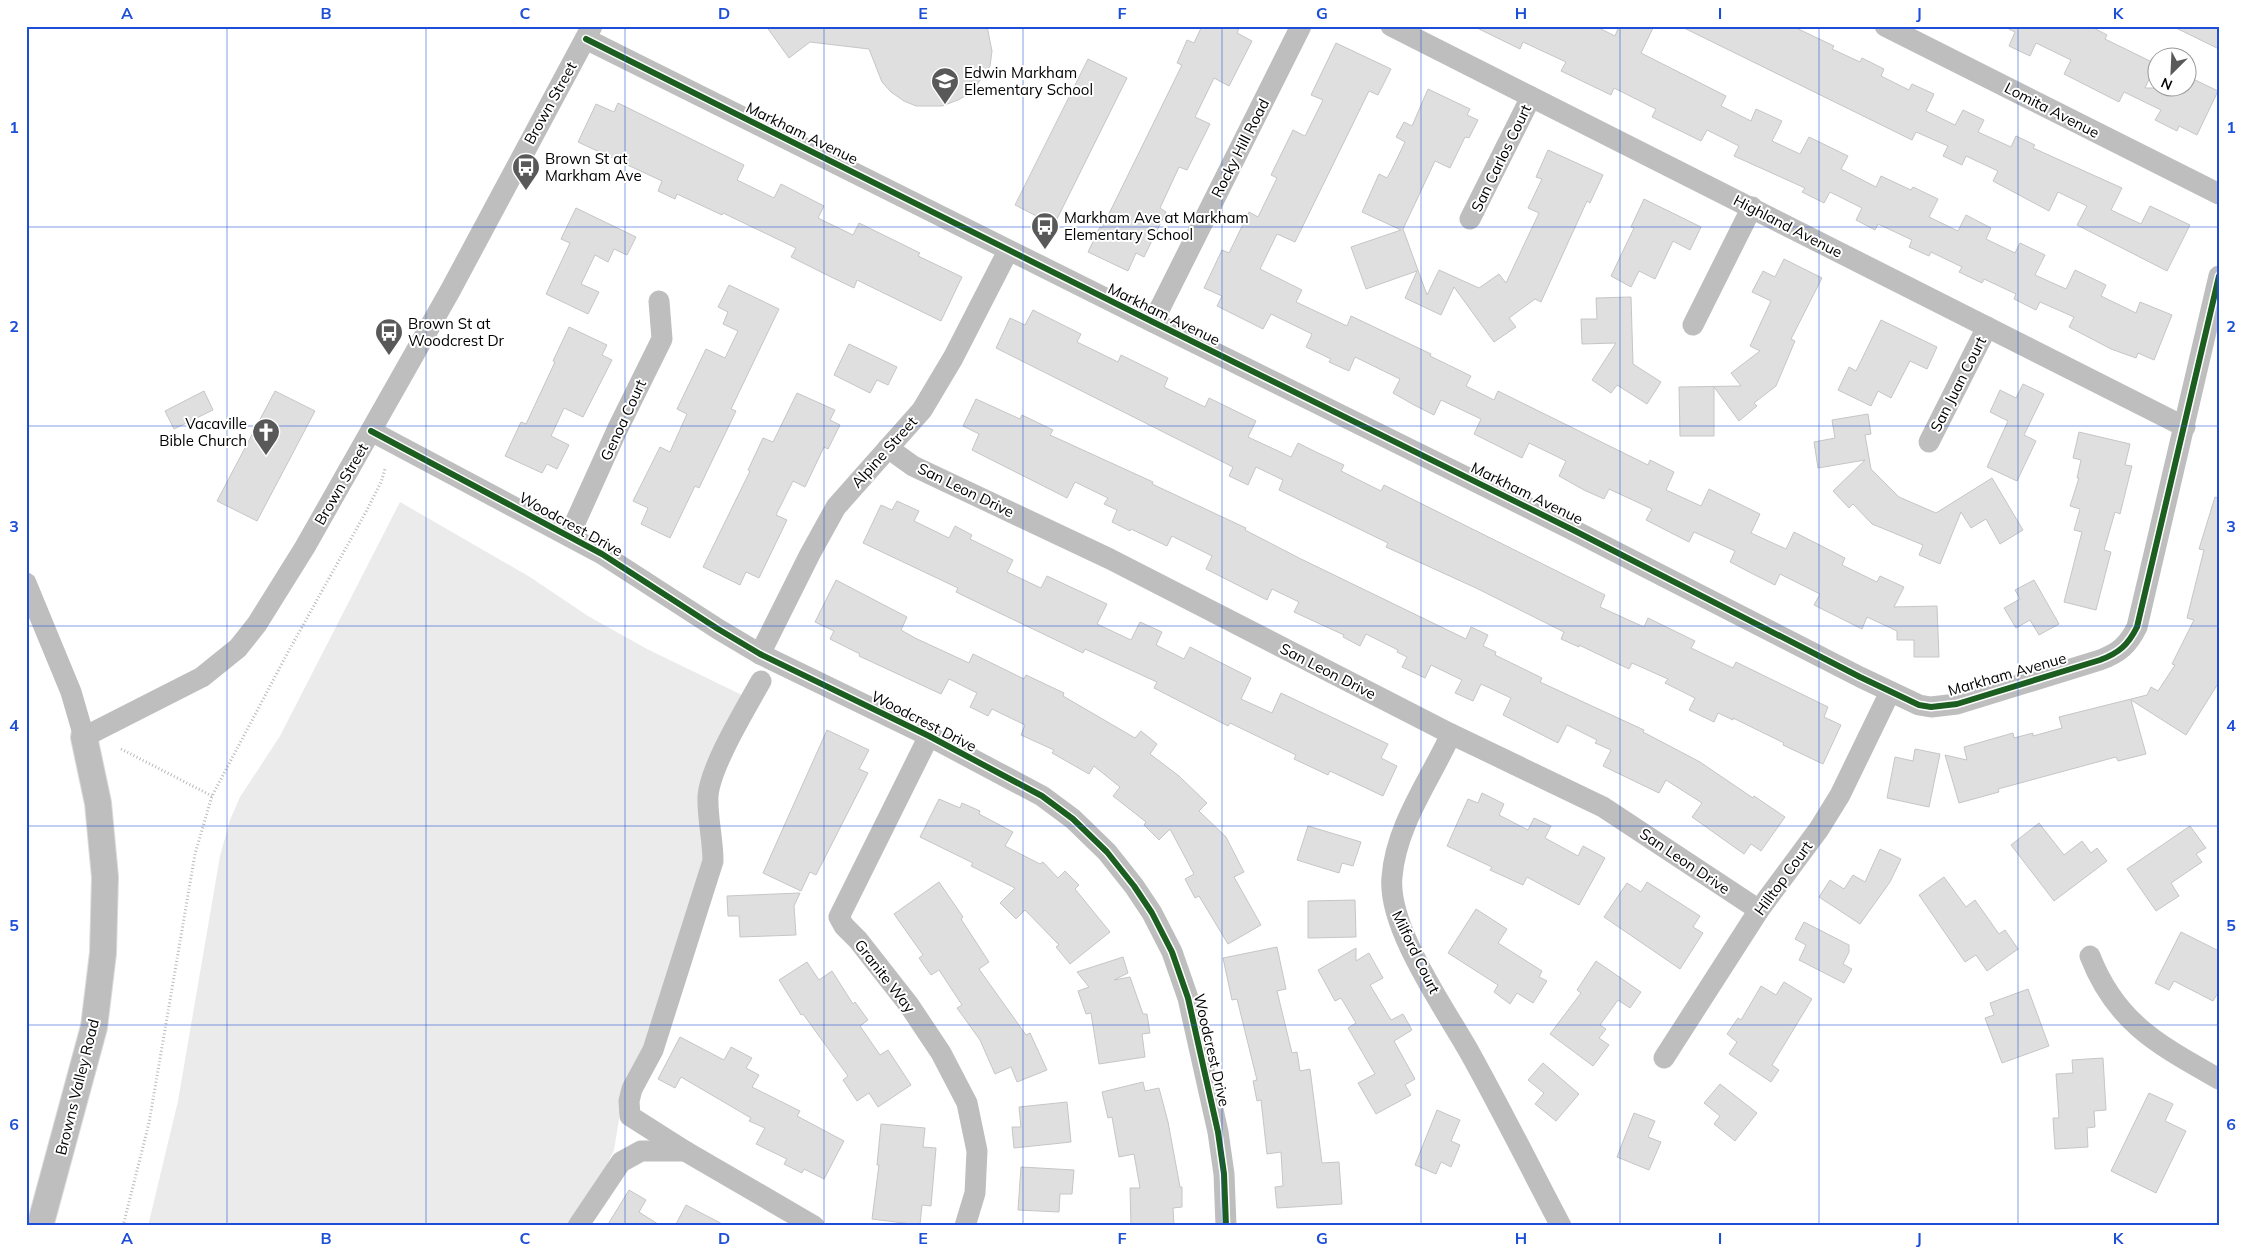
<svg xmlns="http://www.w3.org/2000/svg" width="2245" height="1252" font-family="Mulish,sans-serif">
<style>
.green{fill:#ebebeb}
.building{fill:#dfdfdf;stroke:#c6c6c6}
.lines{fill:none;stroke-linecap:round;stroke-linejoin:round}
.major-casing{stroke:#dbdbdb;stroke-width:28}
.path{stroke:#b9b9b9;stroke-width:3;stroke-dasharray:1 2.5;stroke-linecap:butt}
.minor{stroke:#bebebe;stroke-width:21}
.major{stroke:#bebebe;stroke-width:26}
.cycleway-casing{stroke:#fff;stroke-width:9}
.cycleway{stroke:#1b5e20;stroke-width:6}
.grid{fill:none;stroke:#1d4ed8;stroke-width:1;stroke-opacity:0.55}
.labels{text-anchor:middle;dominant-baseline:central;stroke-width:4;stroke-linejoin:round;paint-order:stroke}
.poi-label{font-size:15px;fill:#000;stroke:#fff;text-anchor:start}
.street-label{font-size:15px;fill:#000;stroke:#fff}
.neatline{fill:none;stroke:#1d4ed8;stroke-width:2}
.grid-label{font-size:16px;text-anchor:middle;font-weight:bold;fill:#1d4ed8}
</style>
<rect width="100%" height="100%" fill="#fff"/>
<path class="green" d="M400,502L530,577L588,616L647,649L744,696L722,740L706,849L649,1038L623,1095L614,1150L599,1181L567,1226H148L178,1101L220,856L230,820L240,797L280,736Z"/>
<g class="building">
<path d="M766,26H987L992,51L990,66L972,92L958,100L942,106H916L904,101L891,92L882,82L869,49L810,42L789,58Z"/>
<path d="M1202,26H1240L1237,33L1252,41L1229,86L1214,78L1195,117L1210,124L1187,170L1179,167L1160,208L1166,212L1144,257L1136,253L1128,271L1088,252L1100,227L1102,228L1182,65L1177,63L1187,40L1194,43Z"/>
<path d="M1473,26H1595L1615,36L1619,26H1654L1641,53L1726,96L1721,106L1751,121L1756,109L1782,121L1772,141L1800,154L1809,137L1848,156L1841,169L1876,187L1881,176L1911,190L1913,187L1938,199L1929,217L1958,231L1966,215L1991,228L1986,239L2015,253L2020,243L2045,255L2035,275L2066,289L2075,270L2106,285L2101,296L2136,313L2140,302L2172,315L2154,360L2138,353L2136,358L2111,349L2069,327L2074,317L2040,302L2036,310L2014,299L2016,294L1984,279L1982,283L1959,272L1962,267L1931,252L1929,256L1909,247L1912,240L1878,224L1875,230L1856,220L1862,208L1830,192L1824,203L1802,192L1805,188L1734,156L1739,146L1707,130L1701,141L1652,117L1656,109L1614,88L1611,95L1561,71L1566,62L1523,42L1520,49Z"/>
<path d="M1680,26H1792L1834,46L1832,49L1860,62L1862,58L1884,69L1881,76L1909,90L1912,84L1934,94L1926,111L1955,125L1963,110L1984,120L1978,132L2011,147L2016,136L2035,145L2033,148L2122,188L2111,210L2141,224L2150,206L2190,225L2167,271L2077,225L2087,206L2058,192L2049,211L1993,181L1998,171L1966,156L1962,165L1943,156L1948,146L1916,132L1912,140Z"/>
<path d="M2003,26H2090L2107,35L2105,39L2156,64L2145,88H2189L2193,79L2218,91L2197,135L2179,126L2177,131L2155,120L2161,110L2124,92L2119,102L2064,74L2071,60L2036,43L2030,56L2009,46L2015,32Z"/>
<path d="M2172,26H2219V49Z"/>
<path d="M1336,43L1391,69L1378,95L1369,91L1295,242L1277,234L1260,269L1302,290L1296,302L1347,326L1351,316L1431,354L1430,356L1471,376L1466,386L1494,400L1498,391L1648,465L1650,460L1674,472L1666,490L1701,506L1709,489L1760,514L1751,533L1786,549L1794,532L1845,558L1842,565L1877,582L1880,576L1904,587L1894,607L1937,606L1939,657H1914V640H1897V631L1867,617L1862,629L1814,605L1820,594L1780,574L1775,585L1755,575L1730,562L1735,551L1694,532L1689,542L1646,520L1652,509L1609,489L1604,499L1584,490L1559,476L1566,461L1529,443L1522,458L1474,434L1481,419L1441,400L1434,415L1414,405L1393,393L1400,379L1355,357L1349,371L1329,362L1331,359L1306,347L1312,334L1271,314L1263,329L1217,306L1222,296L1204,288L1222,250L1229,253L1249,212L1258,217L1277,178L1271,175L1293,130L1305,136L1323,100L1311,95Z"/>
<path d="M1088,59L1127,78L1054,225L1015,205Z"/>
<path d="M1428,89L1470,109L1467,115L1478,120L1469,138L1465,137L1450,168L1435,161L1403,229L1427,295L1439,270L1479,288L1499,274L1506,283L1539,213L1528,208L1542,179L1536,177L1548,150L1603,175L1590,203L1587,201L1541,302L1535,299L1509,318L1516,327L1494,342L1454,287L1441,315L1405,298L1417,271L1366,289L1351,247L1401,230L1362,212L1379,174L1387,178L1392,169L1405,142L1396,137L1404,122L1412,126Z"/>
<path d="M618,103L744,165L737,180L774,198L781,184L824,206L818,218L853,235L859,223L920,253L918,256L962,277L941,321L857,280L854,288L827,275L791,257L796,248L723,213L722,215L677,194L675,199L658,191L662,181L578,142L596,104L614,112Z"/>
<path d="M1644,199L1701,227L1690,250L1673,241L1655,279L1639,271L1631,287L1611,276L1634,228L1631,227Z"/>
<path d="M576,208L636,237L627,255L614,249L608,262L595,255L581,284L599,292L588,314L546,294L570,243L561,239Z"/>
<path d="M1784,259L1822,278L1791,339L1795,341L1776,386L1754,403L1757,406L1739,421L1714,387V436H1680L1679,387L1741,386L1731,373L1760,351L1750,346L1771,301L1752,292L1763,271L1775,277Z"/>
<path d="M729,285L779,309L731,409L736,411L699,488L695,486L670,538L641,524L648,508L633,501L660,447L670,452L687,414L677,409L706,349L725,358L738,331L723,324L728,312L718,307Z"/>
<path d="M1631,297L1633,364L1661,382L1647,404L1617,385L1611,393L1592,380L1616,343L1582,344L1581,319H1597L1596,298Z"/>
<path d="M1033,310L1081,334L1077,342L1118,362L1121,355L1168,378L1164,387L1205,407L1209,398L1256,421L1248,437L1291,457L1298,443L1316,452L1344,465L1341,471L1381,491L1384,485L1605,595L1600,607L1644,627L1648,618L1695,641L1691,648L1733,668L1736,662L1828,707L1824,717L1841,725L1823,764L1783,745L1784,743L1733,718V720L1718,713L1714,722L1689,710L1695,698L1665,683L1668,679L1632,663L1629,669L1579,645V647L1561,639L1564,632L1476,588L1386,547L1388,543L1279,490L1283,480L1256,467L1248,485L1229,476L1233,467L996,348L1010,318L1025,325Z"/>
<path d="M1881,320L1937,347L1927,369L1910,361L1891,398L1878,391L1871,406L1838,390L1849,367L1856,371Z"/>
<path d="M569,327L607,345L602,355L612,360L583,417L564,408L551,436L569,445L557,469L547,464L542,473L505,456L521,422L526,424L555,362L553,361Z"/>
<path d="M849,344L897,367L888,385L877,380L870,393L834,375Z"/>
<path d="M2023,384L2044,394L2024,435L2036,441L2017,481L1987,467L2008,421L1990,412L2000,390L2016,398Z"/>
<path d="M204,391L213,410L174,429L165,411Z"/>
<path d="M275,391L315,411L257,521L217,501Z"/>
<path d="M797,393L835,410L830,420L840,425L828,449L824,447L805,487L793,481L776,515L787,520L759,578L746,572L740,585L703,567L750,471L748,470L763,438L773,442Z"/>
<path d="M976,399L1020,419L1022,415L1053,430L1050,435L1153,482L1152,484L1246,528L1245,530L1299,558L1466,639L1471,627L1488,635L1483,646L1496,652L1495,655L1542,678L1540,682L1644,730L1643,732L1700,762L1753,798L1754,796L1785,817L1761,851L1751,844L1744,854L1692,817L1702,803L1666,780L1659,793L1603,766L1611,750L1595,743L1597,740L1567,725L1558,743L1503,715L1511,698L1481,684L1473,701L1455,693L1462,680L1431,665L1425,678L1402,667L1407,657L1397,652L1398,650L1366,634L1360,646L1343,637L1344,635L1294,612L1299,602L1272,589L1267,600L1206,569L1212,556L1172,536L1167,546L1131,529L1130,531L1112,522L1117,510L1104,504L1108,498L1075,482L1067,498L972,450L979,434L963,426Z"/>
<path d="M1868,414L1871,434L1865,435L1871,469L1899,497L1936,513L1992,478L2023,530L2000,544L1986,519L1971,528L1961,512L1940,564L1919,555L1923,545L1872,524L1853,504L1849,508L1833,491L1865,460L1818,468L1814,442L1835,438L1832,420Z"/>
<path d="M2079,432L2130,444L2125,465L2132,466L2120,514L2115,512L2104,550L2111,552L2096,610L2064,602L2082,532L2074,530L2080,509L2070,506L2079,478H2077L2081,460L2073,458Z"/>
<path d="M2215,497L2219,498V682L2186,735L2131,700L2146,754L2118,761L2116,757L1998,789L1999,792L1959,803L1945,755L1967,760L1964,747L2013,733L2014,738L2033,733V736L2062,728L2059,717L2147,695L2151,687L2158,691L2175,665L2172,664L2194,620L2187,618L2204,550L2199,549Z"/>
<path d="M897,501L919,511L914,521L949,538L955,526L972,535L970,539L1013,560L1007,572L1041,588L1047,576L1107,604L1097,624L1131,640L1140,622L1162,632L1156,645L1184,659L1190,647L1251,678L1241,699L1272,713L1281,693L1388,744L1381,758L1397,766L1383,796L1330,771L1328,775L1294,759L1296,755L1230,723L1228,726L1154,688L1157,682L1085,649L1083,653L989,608L956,592L958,588L863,543L881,505L892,510Z"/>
<path d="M836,580L907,617L901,630L915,638L969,663L973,654L1024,679L1026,675L1064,693L1063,696L1135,738L1141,731L1157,744L1150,754L1179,776L1207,803L1199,811L1226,837L1244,872L1234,877L1261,925L1228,944L1199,896L1195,898L1185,879L1194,874L1170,829L1159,840L1144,825L1146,822L1113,796L1120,787L1094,766L1089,774L1052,753L1054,750L1021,735L1025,725L992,709L988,716L970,707L977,693L949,679L941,694L859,656L860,654L830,639L834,631L815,622Z"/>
<path d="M2034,580L2059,624L2039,635L2030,620L2016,628L2004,608L2020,599L2015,590Z"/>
<path d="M827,730L869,750L859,769L868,773L816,875L810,872L801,891L763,873Z"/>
<path d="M1915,749L1940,754L1929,807L1887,798L1895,757L1913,761Z"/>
<path d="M1482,793L1504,804L1499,815L1528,830L1534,818L1551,826L1545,838L1578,856L1583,846L1605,858L1579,905L1527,877L1523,885L1490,870L1492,867L1447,846L1468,799L1478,803Z"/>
<path d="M939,799L960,808L962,803L980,811L979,814L1013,832L1005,846L1040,864L1043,862L1058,878L1065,871L1079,885L1075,889L1110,932L1070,964L1056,947L1059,945L1025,910L1016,919L1000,903L1015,888L971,866L973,863L920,837Z"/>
<path d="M2039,823L2064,855L2082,841L2091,853L2097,848L2107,861L2054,901L2011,845Z"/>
<path d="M1308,826L1361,842L1353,866L1342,863L1339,873L1297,860Z"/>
<path d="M2190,826L2206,848L2196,854L2202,862L2171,883L2179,896L2156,911L2127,869Z"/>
<path d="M1880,849L1901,859L1890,882L1860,924L1819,897L1830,880L1844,889L1853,875L1865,882Z"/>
<path d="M1944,877L1966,907L1975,900L1999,934L2005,930L2018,949L1987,971L1976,955L1965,962L1919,895Z"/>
<path d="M939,882L963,917L961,919L989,962L979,969L1026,1035L1030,1033L1047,1070L1017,1082L1011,1067L995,1074L980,1040L957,1008L962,1005L939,970L931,975L919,958L923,955L894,914Z"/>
<path d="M1647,882L1700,916L1693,927L1703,933L1680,969L1604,917L1627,883L1641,892Z"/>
<path d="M800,893L794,906L796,935L740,937L739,916H728L727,896Z"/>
<path d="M1355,900L1356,937L1308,938V901Z"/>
<path d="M1476,909L1507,929L1498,943L1542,971L1539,977L1547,981L1533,1003L1517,993L1510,1004L1494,992L1498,985L1448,953Z"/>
<path d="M1804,922L1849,945V952L1843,964L1852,969L1844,983L1799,960L1806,945L1795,939Z"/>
<path d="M2181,932L2219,951V991L2213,1001L2174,981L2169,990L2155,983Z"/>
<path d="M1277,947L1286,989L1277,991L1292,1053L1297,1052L1300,1071L1310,1069L1322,1163L1339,1162L1342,1204L1277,1208L1275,1187L1283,1186L1281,1152L1267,1154L1261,1100L1257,1101L1253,1081L1257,1080L1237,999L1232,1000L1223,958Z"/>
<path d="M1356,948V961L1369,953L1383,978L1370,985L1391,1020L1403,1014L1412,1030L1394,1041L1415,1079L1405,1085L1411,1095L1376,1114L1358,1083L1375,1074L1348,1028L1356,1023L1341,998L1335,1001L1318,970Z"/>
<path d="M1123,957L1128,973L1114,980L1130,977L1143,1014H1147L1150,1033L1142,1034L1145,1057L1099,1064L1091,1013L1086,1014L1078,991L1089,987L1077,972Z"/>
<path d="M1596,961L1641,992L1630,1008L1618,1000L1600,1025L1606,1029L1599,1038L1609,1045L1593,1066L1550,1034L1581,993L1577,990Z"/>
<path d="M807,962L819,980L832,971L853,1004L855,1002L868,1020L860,1026L880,1055L888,1050L911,1085L878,1107L869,1093L857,1101L843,1080L848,1076L803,1014L801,1015L779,980Z"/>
<path d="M1784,982L1812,999L1772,1065L1779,1070L1771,1082L1729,1054L1737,1042L1727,1034L1738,1018L1741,1020L1761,986L1776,995Z"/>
<path d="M2028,989L2049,1046L2002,1063L1985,1018L1994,1015L1990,1003Z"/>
<path d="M680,1037L724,1060L731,1047L752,1058L746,1068L759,1075L752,1087L800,1111L797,1116L844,1141L824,1179L804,1169L802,1173L784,1164L787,1159L756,1144L765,1128L749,1121L751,1118L681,1077L675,1088L658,1079Z"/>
<path d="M2103,1058L2106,1110L2094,1111L2095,1127L2087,1128L2088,1147L2055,1149L2053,1118H2059L2056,1074L2073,1073L2072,1060Z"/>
<path d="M1543,1063L1579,1094L1556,1121L1535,1104L1544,1093L1528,1080Z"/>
<path d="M1143,1082L1145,1091L1159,1088L1168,1122L1180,1187H1182V1207L1173,1208L1174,1226H1131L1130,1188H1140L1134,1154L1119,1157L1112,1117L1108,1118L1102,1092Z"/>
<path d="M1720,1084L1757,1113L1735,1141L1714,1124L1720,1116L1704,1103Z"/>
<path d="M2149,1093L2173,1104L2165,1121L2186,1131L2156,1193L2111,1171Z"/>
<path d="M1067,1102L1071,1142L1014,1148L1012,1127H1021L1019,1107Z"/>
<path d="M1437,1110L1460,1120L1451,1141L1460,1145L1451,1167L1441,1162L1436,1174L1415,1165Z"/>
<path d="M1634,1113L1655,1121L1648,1137L1661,1142L1649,1170L1617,1157Z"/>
<path d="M881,1124L925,1128L923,1147L936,1148L931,1206L922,1205L920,1225L872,1219L879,1165H877Z"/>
<path d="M1021,1167L1074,1170L1072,1194H1060L1059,1212L1018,1210Z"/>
<path d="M629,1190L646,1200L639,1212L661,1226H607Z"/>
<path d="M686,1205L726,1226H675Z"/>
</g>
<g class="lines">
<g class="major-casing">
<path id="major" d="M40,1226L94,1027L103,953L105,877L98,803L84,737"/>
</g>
<g class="path">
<path d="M121,749L212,796"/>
<path d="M123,1226L149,1123L195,854L212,796L287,654L367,510L381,482L385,469"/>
</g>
<g class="minor">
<path d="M1391,26L2185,427"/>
<path d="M1885,26L2219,194"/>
<path d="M586,39L1153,322L1575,531L1860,677L1919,705L1931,707L1957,704L2100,660C2119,653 2128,645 2137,627L2219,276"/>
<path d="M1470,219L1531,97"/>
<path d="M1153,322L1301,26"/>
<path d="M1693,325L1752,207"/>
<path d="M371,431L602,554L718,629L760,654L929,736L1042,796L1073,819L1107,852L1134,886L1152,913L1172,952L1188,998L1218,1132L1224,1174L1226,1226"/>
<path d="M1929,442L1987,327"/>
<path d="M888,448L913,466L1110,559L1451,734L1603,807L1759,910"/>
<path d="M569,536L617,430L662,339L659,301"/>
<path d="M26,583L71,692L84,737L202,677L238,648L257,624L305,547L450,291L592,26"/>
<path d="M760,654L810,554L836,507L922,410L953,358L1008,251"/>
<path d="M761,681C746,708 710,767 708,796C707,817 713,839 713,861L653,1050L632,1089L629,1101L630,1116L685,1151L814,1226"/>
<path d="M1451,734C1430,780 1396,825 1392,877C1387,928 1446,1010 1471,1055C1502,1111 1531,1169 1561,1226"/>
<path d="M929,736L839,917L844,926L858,940L909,1005L941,1053L967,1103L977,1151L975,1193L965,1226"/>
<path d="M2090,956C2116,1023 2159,1045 2219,1079"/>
<path d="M1664,1058L1759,910L1819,829L1840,795L1890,692"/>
<path d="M578,1226L621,1162L641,1151H685"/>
</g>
<use href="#major" class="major"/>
<g class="cycleway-casing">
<g id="cycleway">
<path d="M586,39L1153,322L1575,531L1860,677L1919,705L1931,707L1957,704L2100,660C2119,653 2128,645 2137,627L2219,276"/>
<path d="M371,431L602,554L718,629L760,654L929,736L1042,796L1073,819L1107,852L1134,886L1152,913L1172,952L1188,998L1218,1132L1224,1174L1226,1226"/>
</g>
</g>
<use href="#cycleway" class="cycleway"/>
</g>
<path class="grid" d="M227,26V1226M426,26V1226M625,26V1226M824,26V1226M1023,26V1226M1222,26V1226M1421,26V1226M1620,26V1226M1819,26V1226M2018,26V1226M26,227H2219M26,426H2219M26,626H2219M26,826H2219M26,1025H2219"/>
<defs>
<g id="school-pin" transform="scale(1.4375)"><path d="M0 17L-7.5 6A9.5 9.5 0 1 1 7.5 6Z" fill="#595959" stroke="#fff"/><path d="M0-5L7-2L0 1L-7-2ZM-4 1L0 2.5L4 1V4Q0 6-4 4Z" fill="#fff"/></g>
<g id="bus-pin" transform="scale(1.4375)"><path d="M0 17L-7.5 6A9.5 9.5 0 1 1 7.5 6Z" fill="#595959" stroke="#fff"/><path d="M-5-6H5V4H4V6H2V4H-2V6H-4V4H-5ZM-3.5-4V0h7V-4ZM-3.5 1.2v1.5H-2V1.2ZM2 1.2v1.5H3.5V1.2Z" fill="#fff"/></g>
<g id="church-pin" transform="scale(1.4375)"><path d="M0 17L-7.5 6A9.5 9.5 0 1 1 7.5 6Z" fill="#595959" stroke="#fff"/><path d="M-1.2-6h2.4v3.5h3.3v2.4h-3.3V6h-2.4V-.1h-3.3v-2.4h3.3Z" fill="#fff"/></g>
</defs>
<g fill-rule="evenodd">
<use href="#school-pin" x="945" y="81"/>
<use href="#bus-pin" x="526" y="167"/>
<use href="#bus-pin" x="1045" y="226"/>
<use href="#bus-pin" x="389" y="332"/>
<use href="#church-pin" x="266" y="432"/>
</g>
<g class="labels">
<g class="poi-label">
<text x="964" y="72">Edwin Markham<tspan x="964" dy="17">Elementary School</tspan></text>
<text x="545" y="158">Brown St at<tspan x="545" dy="17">Markham Ave</tspan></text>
<text x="1064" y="217">Markham Ave at Markham<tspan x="1064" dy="17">Elementary School</tspan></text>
<text x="408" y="323">Brown St at<tspan x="408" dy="17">Woodcrest Dr</tspan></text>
<text x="247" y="423" text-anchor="end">Vacaville<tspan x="247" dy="17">Bible Church</tspan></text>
</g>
<g class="street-label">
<text transform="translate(550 103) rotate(-61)">Brown Street</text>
<text transform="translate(2052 110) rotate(27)">Lomita Avenue</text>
<text transform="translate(802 133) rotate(26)">Markham Avenue</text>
<text transform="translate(1240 148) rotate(-63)">Rocky Hill Road</text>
<text transform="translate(1501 158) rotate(-64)">San Carlos Court</text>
<text transform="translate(1788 226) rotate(27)">Highland Avenue</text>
<text transform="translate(1164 314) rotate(26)">Markham Avenue</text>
<text transform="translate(1958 384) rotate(-63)">San Juan Court</text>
<text transform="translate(623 420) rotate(-65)">Genoa Court</text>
<text transform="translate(884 452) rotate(-48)">Alpine Street</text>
<text transform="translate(341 484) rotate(-60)">Brown Street</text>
<text transform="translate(966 490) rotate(26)">San Leon Drive</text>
<text transform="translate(1527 493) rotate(26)">Markham Avenue</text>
<text transform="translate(571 524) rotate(29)">Woodcrest Drive</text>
<text transform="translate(1328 671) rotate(27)">San Leon Drive</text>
<text transform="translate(2007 674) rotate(-16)">Markham Avenue</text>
<text transform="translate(924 721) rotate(27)">Woodcrest Drive</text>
<text transform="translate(1685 861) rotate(34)">San Leon Drive</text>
<text transform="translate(1783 878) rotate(-54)">Hilltop Court</text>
<text transform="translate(1416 952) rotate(64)">Milford Court</text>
<text transform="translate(885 976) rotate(52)">Granite Way</text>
<text transform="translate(1212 1050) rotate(77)">Woodcrest Drive</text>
<text transform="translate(77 1087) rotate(-76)">Browns Valley Road</text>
</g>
</g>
<rect width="2245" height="1252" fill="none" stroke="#ffffff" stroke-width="55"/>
<g transform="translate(2172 72) rotate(204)"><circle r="24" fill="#ffffff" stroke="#999999"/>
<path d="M0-4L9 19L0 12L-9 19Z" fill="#595959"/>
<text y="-8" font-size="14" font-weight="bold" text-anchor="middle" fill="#000000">N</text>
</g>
<rect x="28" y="28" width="2190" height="1196" class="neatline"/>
<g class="grid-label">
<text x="127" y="19">A</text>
<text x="326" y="19">B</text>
<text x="525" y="19">C</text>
<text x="724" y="19">D</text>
<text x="923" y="19">E</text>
<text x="1122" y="19">F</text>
<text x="1322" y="19">G</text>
<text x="1521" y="19">H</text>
<text x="1720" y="19">I</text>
<text x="1919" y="19">J</text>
<text x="2118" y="19">K</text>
<text x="14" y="133">1</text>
<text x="2231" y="133">1</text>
<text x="14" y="332">2</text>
<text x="2231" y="332">2</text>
<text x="14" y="532">3</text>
<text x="2231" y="532">3</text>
<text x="14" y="731">4</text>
<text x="2231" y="731">4</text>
<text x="14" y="931">5</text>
<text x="2231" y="931">5</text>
<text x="14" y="1130">6</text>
<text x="2231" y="1130">6</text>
<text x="127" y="1244">A</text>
<text x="326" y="1244">B</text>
<text x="525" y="1244">C</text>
<text x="724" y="1244">D</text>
<text x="923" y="1244">E</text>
<text x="1122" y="1244">F</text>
<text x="1322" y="1244">G</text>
<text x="1521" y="1244">H</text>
<text x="1720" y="1244">I</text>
<text x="1919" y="1244">J</text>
<text x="2118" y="1244">K</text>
</g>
</svg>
